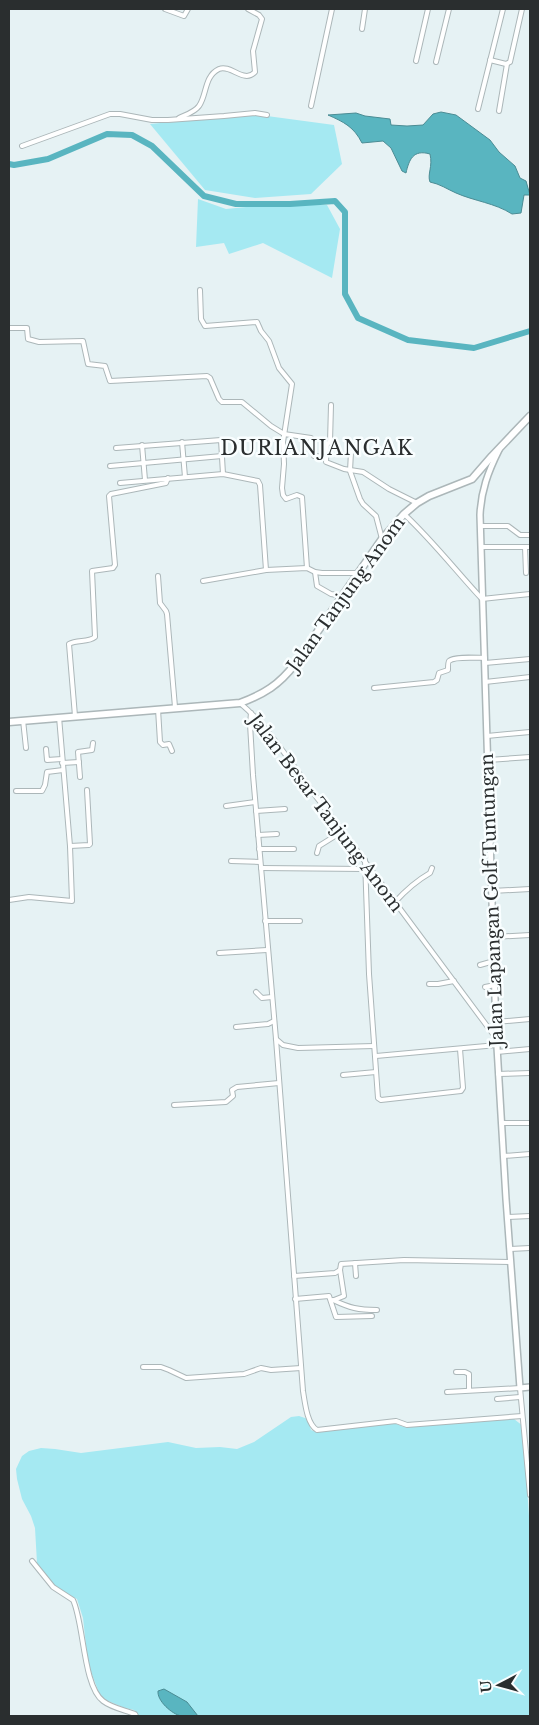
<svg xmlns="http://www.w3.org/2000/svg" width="539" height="1725" font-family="'Libre Baskerville',serif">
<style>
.green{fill:#a5e9f2}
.water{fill:#59b5c0;stroke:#4b8c94}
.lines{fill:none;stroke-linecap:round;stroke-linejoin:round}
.river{stroke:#59b5c0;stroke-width:6}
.minor-casing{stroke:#acb7b9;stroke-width:6}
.tertiary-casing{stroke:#acb7b9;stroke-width:8}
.primary-casing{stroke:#acb7b9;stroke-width:9}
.minor{stroke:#fff;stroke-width:4}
.tertiary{stroke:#fff;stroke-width:5}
.primary{stroke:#fff;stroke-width:6}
.labels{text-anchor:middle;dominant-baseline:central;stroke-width:5;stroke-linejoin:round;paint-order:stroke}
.street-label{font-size:18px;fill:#2a2e2f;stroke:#f9feff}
.quarter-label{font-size:20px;letter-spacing:1px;fill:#2a2e2f;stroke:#f9feff}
</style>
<rect width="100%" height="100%" fill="#e6f2f4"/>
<g class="green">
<path d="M253,114L334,125L342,164L311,194L255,198L205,190L150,124Z"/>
<path d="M198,199L226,209L266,205H327L340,229L332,278L263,243L229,254L224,243L196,247Z"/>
<path d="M299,1416L308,1419L311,1430L316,1432L394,1423L404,1427L508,1418L514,1419L523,1426L530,1531V1716H137L136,1712L134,1710L125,1708L101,1698L88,1664L83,1618L77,1599L56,1588L37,1563L35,1528L31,1516L22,1499L17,1479L16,1469L22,1456L29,1451L41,1448L55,1449L81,1453L168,1442L196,1448L220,1447L237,1449L254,1442L291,1417Z"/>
</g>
<g class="water">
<path d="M441,112L456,115L490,140L499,152L515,166L520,178L526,181L530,195H524L521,213L512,214C495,203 474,201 456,193C447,189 440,184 430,182C427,174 433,167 430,154C413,149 409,160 406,173L402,171L391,148L383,141L362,143C354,127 344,122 328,115L356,113L365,116L390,119L391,125L407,126L423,125L433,114Z"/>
<path d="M164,1689L187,1702L198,1716C193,1716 186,1717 181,1716C172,1714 157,1701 158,1691Z"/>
</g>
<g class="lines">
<path class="river" d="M9,164L14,165L48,159L107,134L132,135L152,146L204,196L236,204H290L335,201L345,212V294L358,318L408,340L474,348L530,331"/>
<g class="minor-casing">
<g id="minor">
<path d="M165,9L184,16L188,9"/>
<path d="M362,29L365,9"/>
<path d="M490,60L506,64L510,62L522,9"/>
<path d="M416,61L428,9"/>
<path d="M436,62L449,9"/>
<path d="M311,106L332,9"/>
<path d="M478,109L503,9"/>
<path d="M499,111L507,64"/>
<path d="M179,118C185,115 195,112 199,106C207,95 204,76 219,69C231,64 244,84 255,72L253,51L262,19L259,15L248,9"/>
<path d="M22,146L110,114H120L152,120H168L224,116L255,113L267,115"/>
<path d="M200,290L201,319L205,326L257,322L261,331L269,341L279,368L292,384L283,442L284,464L282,488L283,495L286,499L297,495L302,497L307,568"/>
<path d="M9,328H27L28,339L39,342L83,341L88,364L105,366L110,381L207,376L210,378L219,399L222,402H242L271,426L284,434L311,438L314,456L325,457"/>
<path d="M331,405L330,442L327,444L326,462L344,469L363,472L389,489L417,503"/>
<path d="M182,442L185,477"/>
<path d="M142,445L145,480"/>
<path d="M116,448L221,440L223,474"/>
<path d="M351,452L350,471L360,499L363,504L376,516L382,539"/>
<path d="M110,466L222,456"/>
<path d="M120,483L223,474L258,481L260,485L266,570"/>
<path d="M404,514C432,540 456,571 482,599L530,594"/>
<path d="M481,526H508L520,535H530"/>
<path d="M481,547H530"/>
<path d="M525,547L526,573"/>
<path d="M315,572L317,586L331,594L342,596"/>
<path d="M158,576L160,603L166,611L167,614L175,707"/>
<path d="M203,581L266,570L307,568L315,572L322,573H358"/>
<path d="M485,663L530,659"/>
<path d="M485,682L530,677"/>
<path d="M374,688L434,682L437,680L439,673L448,670C448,669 448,662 449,661C454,656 478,658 485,658"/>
<path d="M240,703C272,730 295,770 321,803C380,881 438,960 496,1038"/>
<path d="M158,709L160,742L163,745L169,744L172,751"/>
<path d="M251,713L250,724L253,775L276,1039L303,1391C305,1403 307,1424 317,1430L396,1421L407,1425L522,1416"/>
<path d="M75,716L69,644C77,639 88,643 95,637L92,571L113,568L115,565L109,496L111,494L166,483L168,478"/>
<path d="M23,720L26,748"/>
<path d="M487,736L530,732"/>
<path d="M46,749L47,760L62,759"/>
<path d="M488,760L530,757"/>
<path d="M62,763L79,762"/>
<path d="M80,777L78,752L92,750L93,743"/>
<path d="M16,791H42L45,785L47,772L63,770"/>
<path d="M226,806L255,802"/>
<path d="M256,811L285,809"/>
<path d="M258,835L277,834"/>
<path d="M70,846L89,845L90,844L87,790"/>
<path d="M259,849H294"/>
<path d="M317,853L319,846L343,831"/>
<path d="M365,860L369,974L378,1098L381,1100L461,1091L463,1088L460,1049"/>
<path d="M231,861L260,862"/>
<path d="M261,868L364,869"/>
<path d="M492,891L530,889"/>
<path d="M9,900L29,897L72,901L70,846L59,717"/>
<path d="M395,902C406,890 416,881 430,873L432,868"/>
<path d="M265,921H300"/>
<path d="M494,937L530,935"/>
<path d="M219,953L267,950"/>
<path d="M480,965L494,961"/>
<path d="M429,984H438L454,981"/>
<path d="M485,987L495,985"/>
<path d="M256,992L262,998L272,997"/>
<path d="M496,1022L530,1019"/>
<path d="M236,1027L268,1024L274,1021"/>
<path d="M276,1039L283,1045L298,1048L374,1046"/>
<path d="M497,1052L530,1049"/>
<path d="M376,1056L497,1045"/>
<path d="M498,1074L530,1073"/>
<path d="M343,1075L376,1072"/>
<path d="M174,1105L226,1102L233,1096L232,1090L237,1087L279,1083"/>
<path d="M502,1123H530"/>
<path d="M504,1156L530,1154"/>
<path d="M507,1217L530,1216"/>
<path d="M510,1249L530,1248"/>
<path d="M355,1263L356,1276"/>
<path d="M294,1276L335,1273L340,1270"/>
<path d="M295,1299L329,1296L336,1317L372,1316"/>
<path d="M333,1300C350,1308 358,1310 377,1310"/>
<path d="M334,1300L344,1296L340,1270L341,1264L404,1260L511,1262"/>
<path d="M143,1367H161L169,1370L186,1378L244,1374L261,1368L271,1370L301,1368"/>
<path d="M456,1372H465L469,1374V1390"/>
<path d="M447,1392L520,1388L530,1495"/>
<path d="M497,1399L520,1397"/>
<path d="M32,1561L53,1587L73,1600C84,1623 83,1686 103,1701C112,1708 125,1710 135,1714L136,1716"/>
</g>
</g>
<g class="tertiary-casing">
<path id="tertiary" d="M499,450C488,472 481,491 480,515L496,1030L506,1199L520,1388L530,1387"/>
</g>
<g class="primary-casing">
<path id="primary" d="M9,722L240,703C264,694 279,685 295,664L382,539L404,514L417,503L429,496L472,479L492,456L530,416"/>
</g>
<use href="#minor" class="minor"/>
<use href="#tertiary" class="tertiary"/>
<use href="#primary" class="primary"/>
</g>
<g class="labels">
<g class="street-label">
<text transform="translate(346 594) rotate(-54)">Jalan Tanjung Anom</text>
<text transform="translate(326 813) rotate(53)">Jalan Besar Tanjung Anom</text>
<text transform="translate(492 900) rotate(-92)">Jalan Lapangan Golf Tuntungan</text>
</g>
<g class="quarter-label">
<text x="317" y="448">DURIANJANGAK</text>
</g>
</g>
<rect width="539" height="1725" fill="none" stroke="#2a2e2f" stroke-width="20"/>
<g transform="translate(499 1685) rotate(264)" stroke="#f9feff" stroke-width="4" paint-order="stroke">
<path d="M0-4L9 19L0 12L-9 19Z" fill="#2a2e2f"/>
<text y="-8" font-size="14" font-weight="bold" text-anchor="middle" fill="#2a2e2f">U</text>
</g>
</svg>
